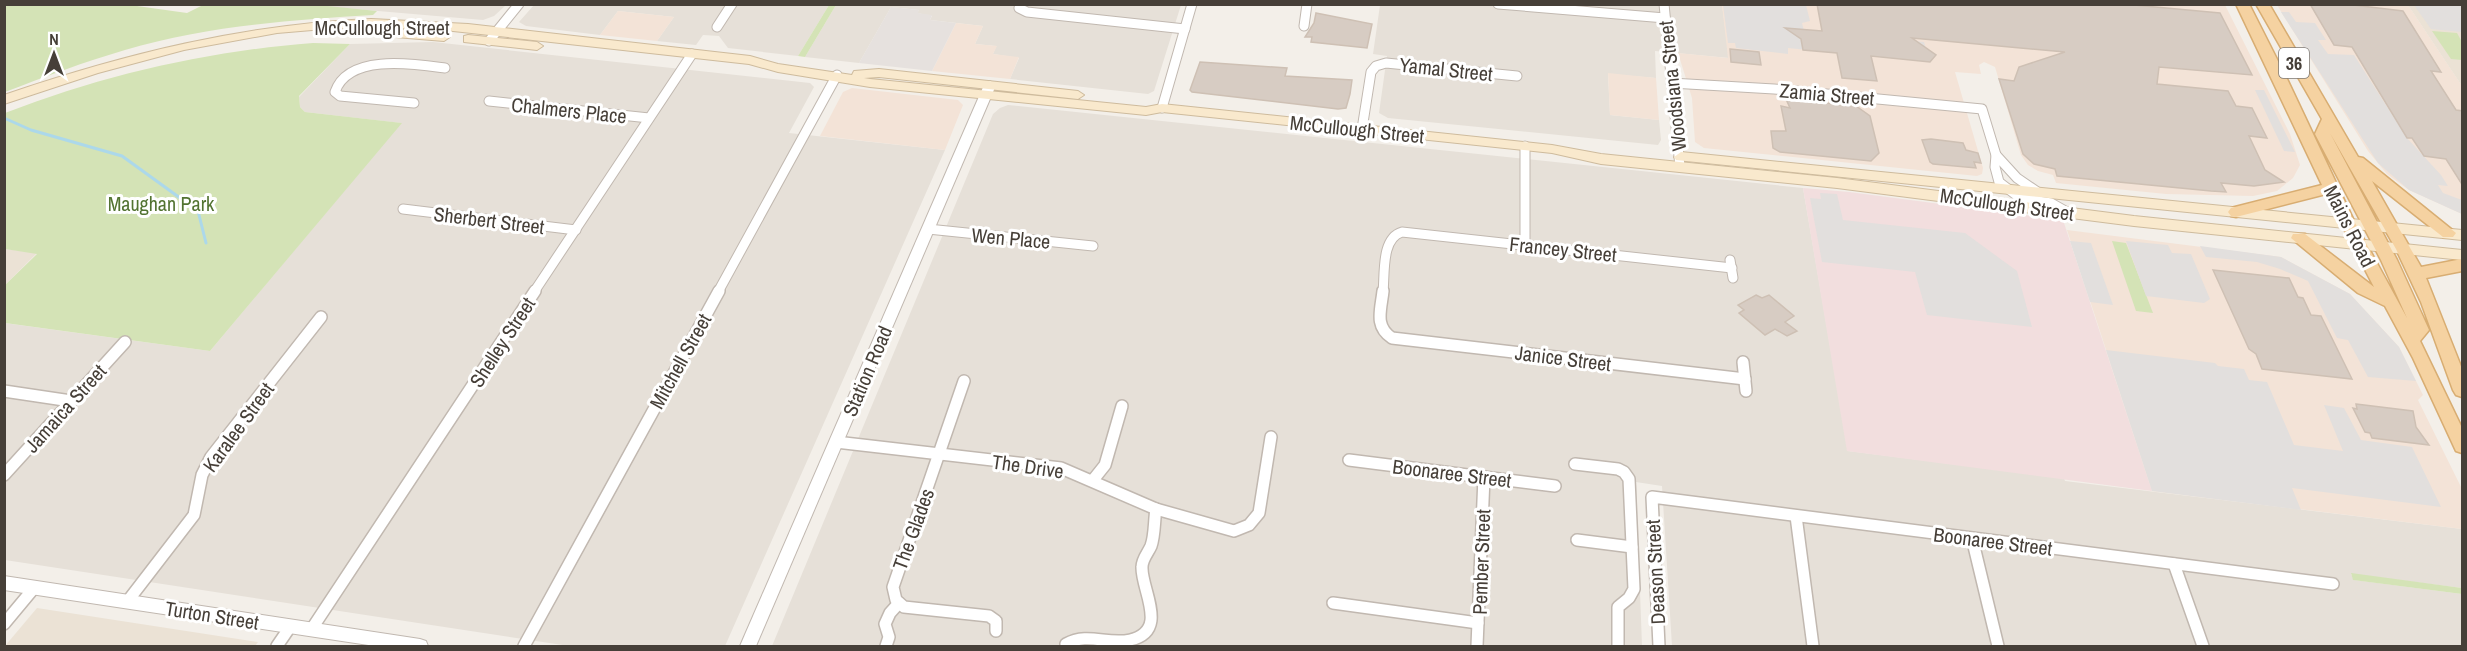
<svg xmlns="http://www.w3.org/2000/svg" width="2467" height="651" font-family="'Archivo Narrow',sans-serif">
<style>
.residential{fill:#e6e0d8}
.commercial{fill:#f3e3d7}
.industrial{fill:#e6e1de}
.education{fill:#ebe2d5}
.medical{fill:#f2dede}
.green{fill:#d4e3b6}
.parking{fill:#e2dfdd}
.lines{fill:none;stroke-linecap:round;stroke-linejoin:round}
.stream{stroke:#acd8ea;stroke-width:3}
.building{fill:#d7ccc3;stroke:#cec0b4;stroke-width:1.5}
.minor-far1-casing{stroke:#c1b8b0;stroke-width:11}
.minor-casing{stroke:#c1b8b0;stroke-width:14}
.tertiary-casing{stroke:#c1b8b0;stroke-width:2}
.secondary-casing{stroke:#cebb9d;stroke-width:2}
.primary-casing{stroke:#d8ad72;stroke-width:3}
.minor-far1{stroke:#fff;stroke-width:9}
.minor{stroke:#fff;stroke-width:11}
.tertiary{fill:#fff;fill-rule:evenodd}
.secondary{fill:#f9e9cd;fill-rule:evenodd}
.primary{fill:#f5d2a1;fill-rule:evenodd}
.labels{text-anchor:middle;dominant-baseline:central;stroke-width:6;stroke-linejoin:round;paint-order:stroke}
.shield{fill:#fff;stroke:#7e7974;stroke-width:1.5}
.shield-label{font-size:18px;font-weight:bold;fill:#463f38}
.street-label{font-size:20px;fill:#463f38;stroke:#fff}
.park-label{font-size:20px;fill:#527331;stroke:#fff}
</style>
<rect width="100%" height="100%" fill="#f3efe9"/>
<g class="residential">
<path d="M1722,4L1729,58L1655,51L1656,78L1608,74L1610,115L1659,120L1661,140L1658,145L1388,118L1379,113L1387,56L1373,54L1380,5Z"/>
<path d="M308,5H506L494,16L483,20Z"/>
<path d="M534,5H829L798,56L728,48L719,36L703,35L696,45L657,41L674,17L618,11L600,35L526,26L519,22Z"/>
<path d="M836,5H1181L1154,91L1148,94L1010,79L1019,58L993,54L996,46L975,44L983,26L930,20L932,16L917,13L919,10L891,7L859,63L805,57Z"/>
<path d="M433,42L810,83L814,87L789,133L945,150L725,646H569L5,560L4,323L210,351L401,123L305,112L300,107L299,97L350,44Z"/>
<path d="M1008,105L1803,188L1848,451L2064,478L2065,481L2462,529V588L2351,574L2354,580L2462,594V646H1672L1662,486L1636,482L1642,646H772L993,114L1000,108Z"/>
</g>
<g class="commercial">
<path d="M1722,5H2225L2290,134L2300,165L2293,178L2277,191L2253,196L2166,194L2056,183L2053,175L2038,171L2028,165L2021,155L1995,67L1984,62L1979,65L1981,74L1955,72L1983,168L1982,174L1977,176L1704,148L1695,142L1692,98L1678,53L1728,58Z"/>
<path d="M2277,5H2408L2462,86V214L2409,190L2387,174L2368,151Z"/>
<path d="M618,11L674,17L657,41L600,35Z"/>
<path d="M956,23L983,26L975,44L997,46L993,54L1019,57L1010,79L932,71Z"/>
<path d="M1608,73L1656,78L1659,120L1610,115Z"/>
<path d="M852,88L958,100L963,105L945,150L820,136L843,92Z"/>
<path d="M2067,230L2281,257L2350,294L2399,347L2423,395L2418,400L2462,489V529L2152,491Z"/>
</g>
<path class="industrial" d="M891,7L919,10L918,13L932,15L930,20L956,23L932,71L859,63Z"/>
<g class="education">
<path d="M2408,5H2462V86Z"/>
<path d="M5,249L37,253L5,285Z"/>
<path d="M37,608L258,642L255,646H5Z"/>
</g>
<path class="medical" d="M1803,188L1849,192L2063,220L2152,491L1847,451Z"/>
<g class="green">
<path d="M138,4L137,6L187,13L205,4H308L377,11L373,15C290,20 205,26 125,50C84,62 44,77 5,92V5Z"/>
<path d="M829,5H836L805,57L798,56Z"/>
<path d="M2432,31L2457,33L2462,42V60L2451,59Z"/>
<path d="M313,43L350,44L299,96L300,107L305,112L402,123L210,351L5,323V285L37,254L5,249V113C104,75 207,51 313,43Z"/>
<path d="M2112,241L2126,243L2153,313L2136,311Z"/>
<path d="M2351,573L2462,588V594L2353,580Z"/>
</g>
<g class="parking">
<path d="M1723,5H1806L1810,21L1802,23L1804,31L1924,42L1930,62L1788,48V54L1736,48L1735,43H1728Z"/>
<path d="M2414,5H2462V32L2431,29Z"/>
<path d="M2281,12H2289L2296,22L2315,23L2326,40H2318L2328,54L2354,55L2407,138L2441,175L2448,186L2438,185L2443,193L2462,200V214L2409,190L2378,163Z"/>
<path d="M2255,90H2264L2295,152L2284,151Z"/>
<path d="M1820,193L1837,194L1843,220L1965,233L2017,271L2032,327L1927,315L1915,272L1822,262L1810,198L1821,199Z"/>
<path d="M2070,241L2091,243L2113,305L2090,302Z"/>
<path d="M2126,241L2168,245L2172,253L2191,254L2210,299L2204,303L2146,296Z"/>
<path d="M2200,246L2281,257L2350,294L2399,347L2416,381L2368,377L2348,340L2337,338L2308,281L2280,269L2257,262L2206,257Z"/>
<path d="M2106,350L2215,363L2218,366L2244,369L2249,380L2267,382L2294,445L2343,451L2324,405L2344,408L2361,440L2412,447L2441,507L2292,488L2301,510L2152,491Z"/>
</g>
<g class="lines">
<path class="stream" d="M4,118L31,130L122,156L198,211L206,243"/>
</g>
<g class="building">
<path d="M1817,4H2123L2220,13L2252,75L2159,67L2157,84L2228,91L2236,106L2252,108L2267,138L2249,136L2265,170L2284,182L2254,186L2221,183L2226,192L2211,191L2057,176L2055,169L2034,164L2023,154L1999,79L2014,81L2019,67L2065,52L1912,38L1936,55L1930,62L1871,56L1877,81L1842,78L1837,53L1803,50L1801,39L1785,28L1822,31Z"/>
<path d="M2310,4H2345L2403,11L2441,72L2431,71L2456,110L2463,111V186L2446,159L2424,156L2412,138H2407L2352,47L2334,45Z"/>
<path d="M1316,13L1372,24L1367,48L1311,42L1312,37H1305L1314,23Z"/>
<path d="M1730,49L1759,52L1761,65L1731,62Z"/>
<path d="M1200,62L1287,68L1285,76L1352,80L1350,94L1346,108L1338,109L1192,92L1190,90Z"/>
<path d="M1786,99L1856,106L1870,116L1879,153L1871,161L1780,152L1773,148L1771,131H1786L1781,106L1790,108Z"/>
<path d="M1931,139L1963,143L1966,150L1978,153L1981,163L1974,162L1976,168L1933,164L1930,162L1922,140Z"/>
<path d="M2213,270L2289,278L2298,297L2303,298L2311,315L2321,316L2352,379L2262,369L2256,354L2249,349Z"/>
<path d="M1756,295L1762,298L1769,295L1794,316L1785,322L1797,331L1787,336L1775,329L1765,335L1739,313L1744,310L1738,305Z"/>
<path d="M2356,404L2413,411L2416,427L2429,445L2372,438L2370,433L2365,432L2353,408L2357,409Z"/>
</g>
<g class="lines">
<g class="minor-far1-casing">
<g id="minor-far1">
<path d="M1498,4L1665,18"/>
<path d="M1664,4L1680,167"/>
<path d="M1019,8L1027,12L1185,29"/>
<path d="M1304,26L1307,4"/>
<path d="M717,27L732,4"/>
<path d="M489,41L519,4"/>
<path d="M1671,83L1774,89L1982,109L1996,155L1995,167L1999,182L2020,198L2051,203L2067,212"/>
<path d="M489,101L649,118"/>
<path d="M414,103L340,96L335,92C348,53 415,64 445,68"/>
<path d="M1162,108L1192,4"/>
<path d="M1362,129L1371,72L1376,66L1386,63L1517,76"/>
<path d="M1525,146V245"/>
<path d="M1996,155L2017,178L2039,193"/>
<path d="M403,209L576,230"/>
<path d="M928,229L1093,246"/>
<path d="M1730,260L1733,278"/>
<path d="M534,292L692,54"/>
<path d="M718,292L837,75"/>
<path d="M1383,292C1385,274 1381,238 1402,232L1732,268"/>
</g>
</g>
<g class="minor-casing">
<g id="minor">
<path d="M1383,291C1381,310 1374,326 1392,338L1745,379"/>
<path d="M1743,362L1746,391"/>
<path d="M964,381L893,587L896,600L904,607L989,616L996,621V631"/>
<path d="M4,391L71,401"/>
<path d="M836,442L1061,468L1156,509L1234,531L1249,525L1259,513L1271,437"/>
<path d="M1349,460L1555,486"/>
<path d="M1575,464L1618,469L1624,472L1629,479L1634,589L1629,598L1618,607V646"/>
<path d="M4,475L125,342"/>
<path d="M1093,480L1105,465L1122,406"/>
<path d="M1796,516L1813,646"/>
<path d="M1972,538L1998,646"/>
<path d="M1577,540L1632,547"/>
<path d="M2174,564L2203,646"/>
<path d="M127,602L194,515L202,475L211,457L321,317"/>
<path d="M1333,603L1478,623"/>
<path d="M4,624L34,588"/>
<path d="M311,630L535,291"/>
<path d="M1066,644C1088,632 1107,645 1130,640C1170,631 1141,590 1142,567C1142,559 1148,553 1151,546C1155,535 1154,521 1156,509"/>
<path d="M277,646L290,627"/>
<path d="M524,646L719,291"/>
<path d="M886,646L889,637L885,624L890,613L899,603"/>
<path d="M1477,646L1484,477"/>
<path d="M1659,646L1652,497L2333,584"/>
</g>
</g>
<g class="tertiary-casing">
<g id="tertiary">
<path d="M990,81L996,85L756,646H740L984,85Z"/>
<path d="M4,576L420,639L426,641L428,646H375L4,590Z"/>
</g>
</g>
<g class="secondary-casing">
<g id="secondary">
<path d="M371,19L468,24L750,56L778,64L852,75L854,71L879,69L1078,91L1084,95L1078,99L879,77L864,78L870,79L1146,107L1162,104L1552,145L1601,154L1837,178L2134,216L2462,250V260L2134,226L1837,188L1601,164L1552,153L1162,112L1146,115L870,87L778,72L749,64L444,30L371,27L324,29L277,33L184,50L98,73L4,104V95C124,54 244,24 371,19Z"/>
<path d="M387,29L444,33L450,37L444,41L383,36V30Z"/>
<path d="M468,35L537,42L543,46L537,50L464,42V36Z"/>
<path d="M1681,152L2462,230V240L1676,160L1674,157Z"/>
</g>
</g>
<g class="primary-casing">
<path id="primary" d="M2236,4H2249L2288,81L2355,223L2407,318L2381,260L2315,134L2322,119L2256,4H2269L2358,157L2363,158L2456,233L2453,237H2443L2372,181L2421,267L2462,259V271L2426,278L2462,369V397L2456,395L2453,390L2421,302L2396,249L2330,133L2397,260L2429,330L2420,341L2462,428V453L2456,451L2413,358L2385,306L2358,293L2291,238L2293,234H2305L2374,287L2326,194L2236,217L2231,216L2228,212L2231,208L2322,185Z"/>
</g>
<use href="#minor-far1" class="minor-far1"/>
<use href="#minor" class="minor"/>
<use href="#tertiary" class="tertiary"/>
<use href="#secondary" class="secondary"/>
<use href="#primary" class="primary"/>
</g>
<g class="labels">
<rect class="shield" x="2279" y="48" width="30" height="30" rx="4.5"/>
<g class="shield-label">
<text x="2294" y="63">36</text>
</g>
<g class="street-label">
<text x="382" y="27">McCullough Street</text>
<text transform="translate(1446 69) rotate(6)">Yamal Street</text>
<text transform="translate(1672 86) rotate(-96)">Woodsiana Street</text>
<text transform="translate(1827 94) rotate(5)">Zamia Street</text>
<text transform="translate(569 110) rotate(6)">Chalmers Place</text>
<text transform="translate(1357 129) rotate(6)">McCullough Street</text>
<text transform="translate(2007 204) rotate(8)">McCullough Street</text>
<text transform="translate(489 220) rotate(7)">Sherbert Street</text>
<text transform="translate(2350 226) rotate(63)">Mains Road</text>
<text transform="translate(1011 238) rotate(5)">Wen Place</text>
<text transform="translate(1563 249) rotate(6)">Francey Street</text>
<text transform="translate(502 342) rotate(-57)">Shelley Street</text>
<text transform="translate(1563 358) rotate(7)">Janice Street</text>
<text transform="translate(680 361) rotate(-61)">Mitchell Street</text>
<text transform="translate(867 371) rotate(-67)">Station Road</text>
<text transform="translate(65 408) rotate(-48)">Jamaica Street</text>
<text transform="translate(238 427) rotate(-54)">Karalee Street</text>
<text transform="translate(1028 466) rotate(8)">The Drive</text>
<text transform="translate(1452 473) rotate(7)">Boonaree Street</text>
<text transform="translate(913 529) rotate(-70)">The Glades</text>
<text transform="translate(1993 541) rotate(7)">Boonaree Street</text>
<text transform="translate(1481 562) rotate(-88)">Pember Street</text>
<text transform="translate(1655 572) rotate(-93)">Deason Street</text>
<text transform="translate(212 615) rotate(9)">Turton Street</text>
</g>
<g class="park-label">
<text x="161" y="203">Maughan Park</text>
</g>
</g>
<rect width="2467" height="651" fill="none" stroke="#463f38" stroke-width="12"/>
<g transform="translate(54 54)" stroke="#ffffff" stroke-width="4.5" paint-order="stroke">
<path d="M0-4.5L10 22L0 15L-10 22Z" fill="#463f38"/>
<text y="-9" font-size="16" font-weight="bold" text-anchor="middle" fill="#463f38">N</text>
</g>
</svg>
